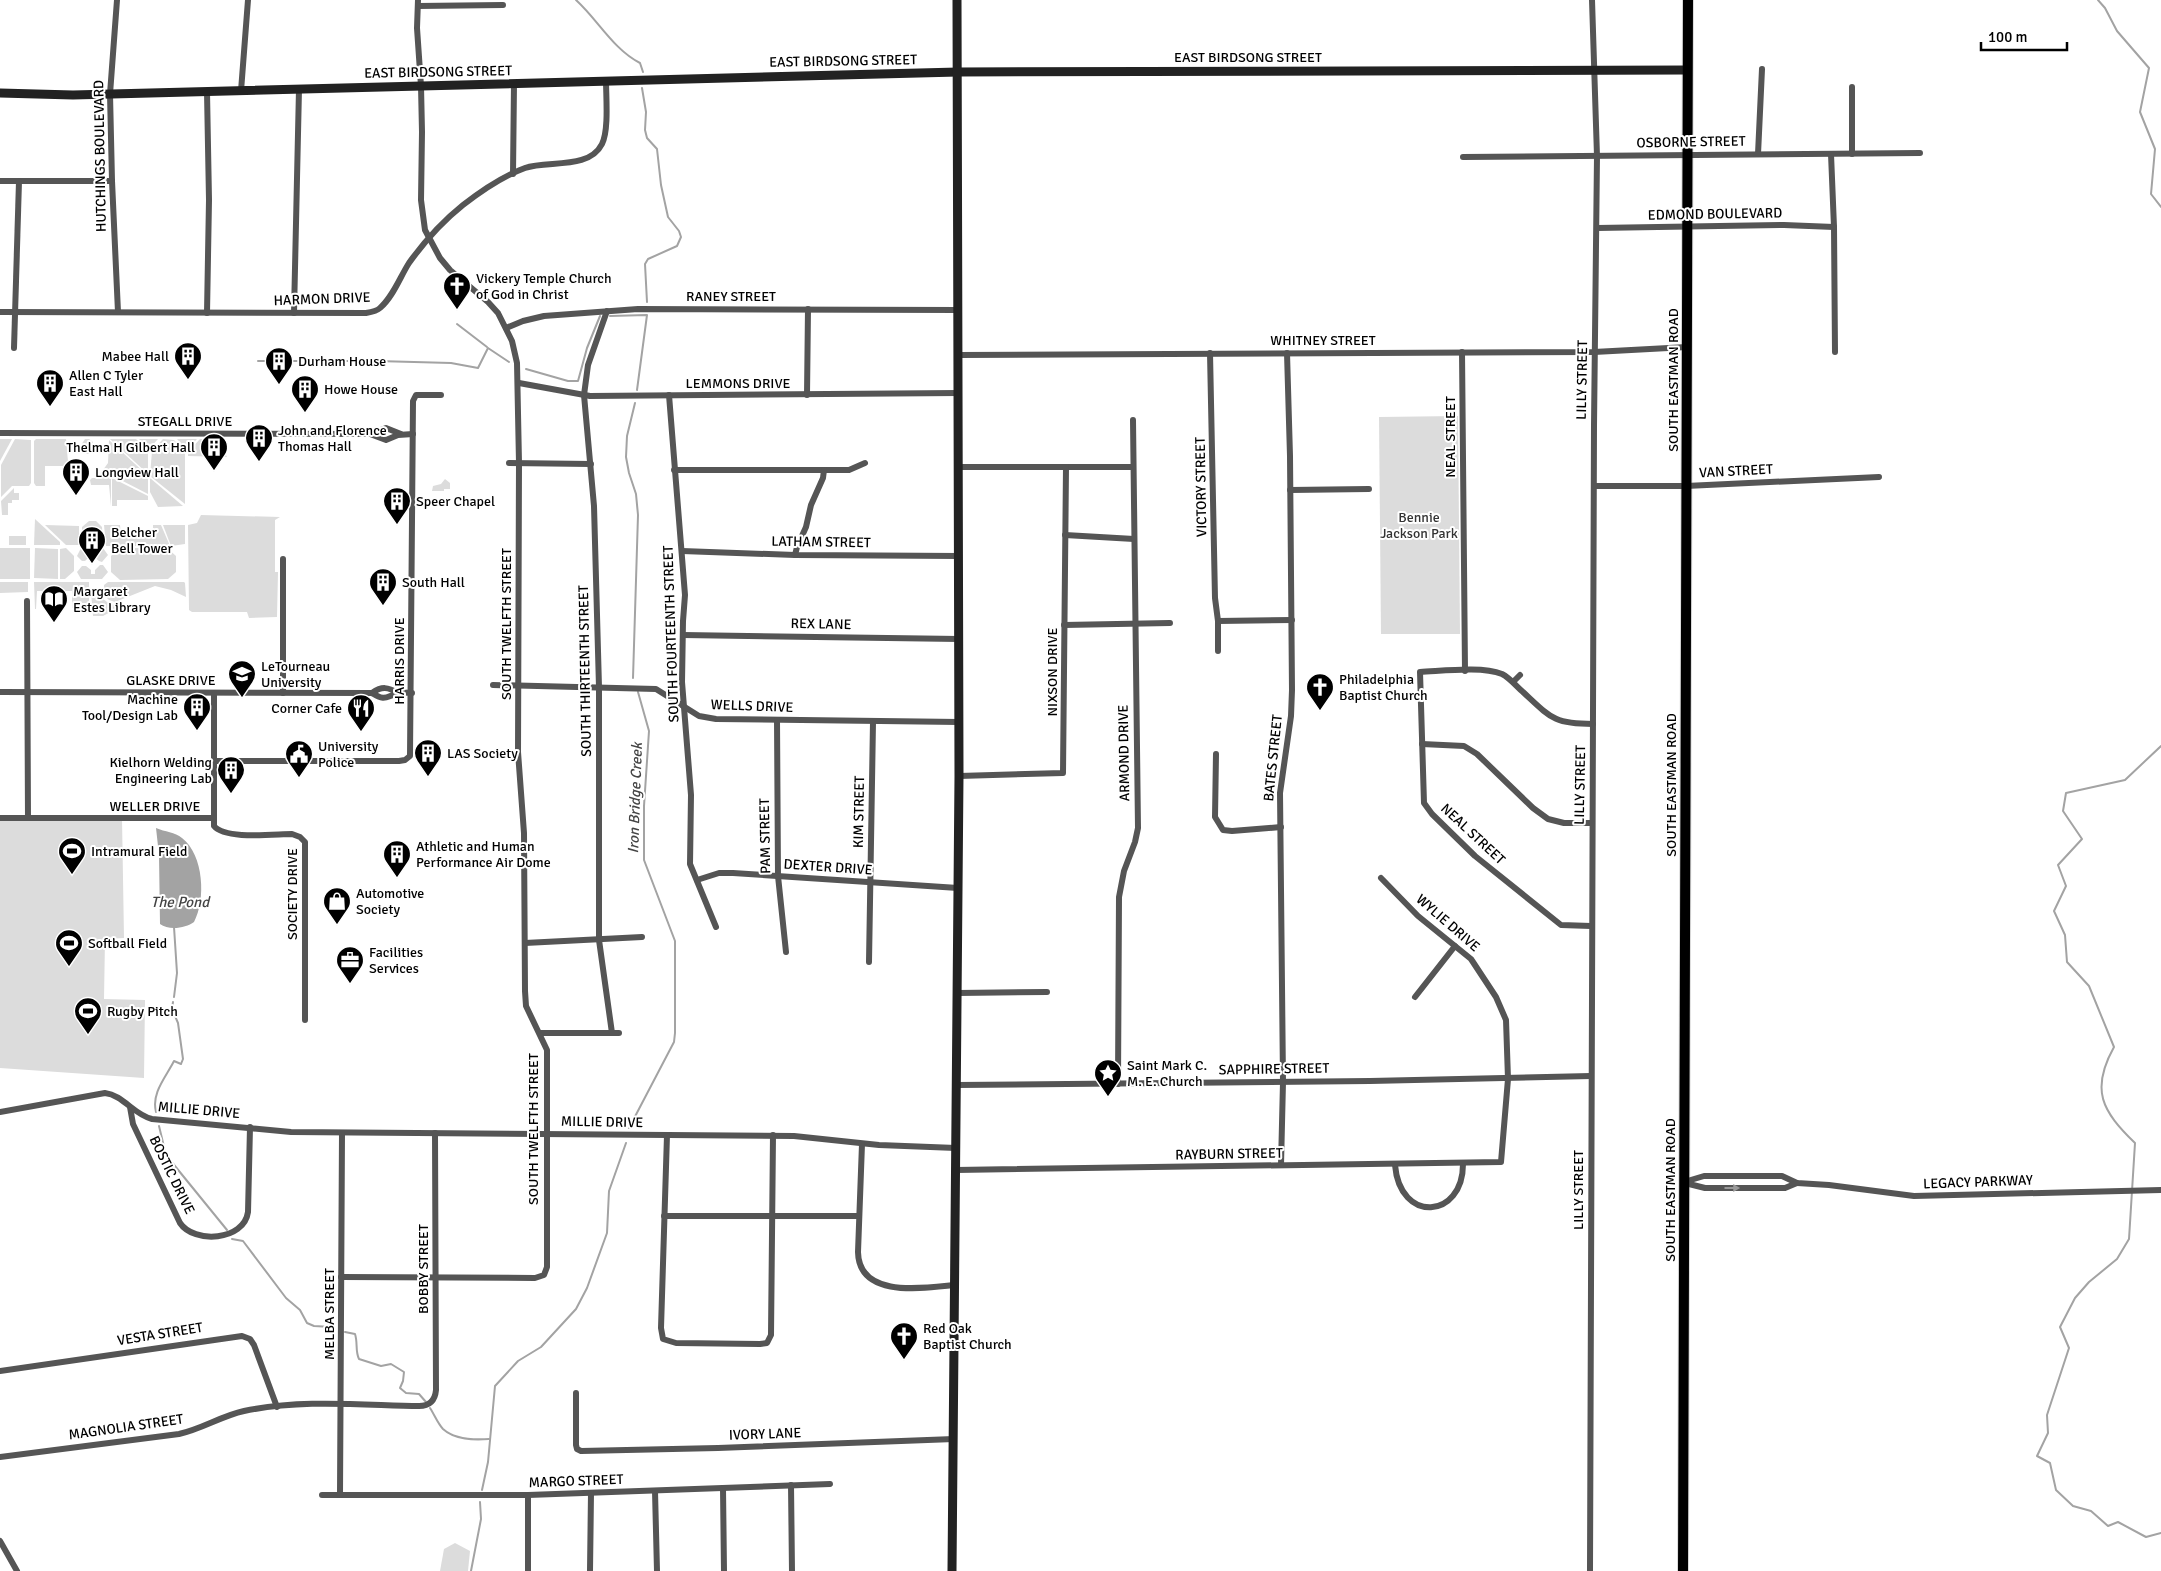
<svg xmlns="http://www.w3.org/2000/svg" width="2161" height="1571" font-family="Signika,sans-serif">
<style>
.green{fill:#dcdcdc}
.water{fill:#a3a3a3}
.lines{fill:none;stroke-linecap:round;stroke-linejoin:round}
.stream{stroke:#a3a3a3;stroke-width:2}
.primary-casing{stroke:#dbdbdb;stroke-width:12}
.street{stroke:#555;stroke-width:6}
.secondary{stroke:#222;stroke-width:9}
.primary{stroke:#000;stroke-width:10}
.oneway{fill:#999}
.labels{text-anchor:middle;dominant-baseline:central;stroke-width:4;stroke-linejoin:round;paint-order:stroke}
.street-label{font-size:14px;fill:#000;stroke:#fff}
.poi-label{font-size:14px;fill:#000;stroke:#fff;text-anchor:start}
.park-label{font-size:14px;fill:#333;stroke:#fff}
.water-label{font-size:15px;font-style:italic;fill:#444;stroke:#fff}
</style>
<rect width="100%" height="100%" fill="#fff"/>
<g class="green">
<path d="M1458,416L1460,634H1381L1379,417Z"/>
<path d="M0,439H12L0,461Z"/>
<path d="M15,439L31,440V483L29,486H12L1,497V465Z"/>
<path d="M36,439H66C69,460 64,471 85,479L84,485H72V481H66L65,466H45V486H36L34,483V441Z"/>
<path d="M85,439H89L93,442L89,454H86L81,445Z"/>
<path d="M110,439H136L148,451V474Z"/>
<path d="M139,439H158L149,449Z"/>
<path d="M163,439L174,440L185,452V504L150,476L152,451Z"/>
<path d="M177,439H197L187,450Z"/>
<path d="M200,439H215L223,444H216V455H226L227,457L188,456V452Z"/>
<path d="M109,440L147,475H105L103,470L108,463Z"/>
<path d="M115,477H148V494Z"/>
<path d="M92,478H111V506L109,485H91L90,480Z"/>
<path d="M112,478L148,496V500H117V506H112Z"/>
<path d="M150,478L183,506L158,507L150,492Z"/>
<path d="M445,479L450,483V489H444V491H432L433,486L441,484Z"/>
<path d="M14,488V493H19V500H12V503H8V515H2L1,501Z"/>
<path d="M201,515L280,517L275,520V572H278L277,617L249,618L247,612H192L189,610L188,525L197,523Z"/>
<path d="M35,519L60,542V545H34Z"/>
<path d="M89,521H96L102,527L103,545H82V527Z"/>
<path d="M45,525L79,526V545H66Z"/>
<path d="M104,525H120L121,535H153V525H161L170,546H106Z"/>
<path d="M163,525H185V544L171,546Z"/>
<rect x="9" y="536" width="17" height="9"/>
<rect x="0" y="548" width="30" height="31"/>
<path d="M35,548L58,549V579L34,578Z"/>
<path d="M66,548L74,556V571L65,579H60V549Z"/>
<path d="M81,548H103L108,555L102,562L99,561L94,557V553H90V556L85,561H82L77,556Z"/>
<path d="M119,548H167L176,556V572L168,579L120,580L111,572V556Z"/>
<path d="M100,565H103L108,572L102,579H81L77,572L82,566H86L91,570V574H95V570Z"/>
<path d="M0,582H28V592L0,593Z"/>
<path d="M34,582H89V607L86,608V603H80V608H72V591H37L36,609H35Z"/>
<path d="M108,582H184L185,583L186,597L171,590L155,586L115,602L109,600L104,595V585Z"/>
<path d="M93,591L107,602L114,605L116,609L103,616H93L91,592Z"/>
<path d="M0,818H122L124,938L105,939L104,999L145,1000L144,1078L0,1068Z"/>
<path d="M455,1543L470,1551L468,1571H440L444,1549Z"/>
</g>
<path class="water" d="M156,828C165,832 175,832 182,838C204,855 206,900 194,922C186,928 169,931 160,924L159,855Z"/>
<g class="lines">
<g class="stream">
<path d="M576,0C598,20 613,49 640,63L643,72"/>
<path d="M2098,0L2105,8L2117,31L2149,68L2140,112L2155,149L2151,194L2161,207"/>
<path d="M642,88L646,112L645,130L647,138L657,149L661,185L668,217L679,231L681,237L677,246L648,259L645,264L647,302"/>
<path d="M610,316L647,315L637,390"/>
<path d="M457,324L487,347"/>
<path d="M258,361H377L451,363L478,368L488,348L509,362"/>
<path d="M526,369L568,381H578L587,348L600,316"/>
<path d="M633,678L638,515L636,494L629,473L626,457L627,436L635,403"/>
<path d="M2161,746L2125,780L2066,793L2063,811L2082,839L2058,865L2066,886L2054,911L2065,935L2067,962L2089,986L2114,1047C2090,1090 2102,1111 2135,1143L2129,1239L2117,1259L2089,1282L2075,1298L2060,1327L2069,1348L2047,1415L2048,1433L2037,1456L2050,1463L2056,1490L2073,1506L2091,1511L2108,1526L2118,1522L2146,1537L2161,1533"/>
<path d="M174,927L177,973L174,997"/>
<path d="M156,1112C151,1093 166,1077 174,1061L181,1064L183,1059L178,1023L172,1009L173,1002"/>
<path d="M159,1126L166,1155L227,1230"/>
<path d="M629,1128L674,1042L675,1033V941L644,860V806L649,731L638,692"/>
<path d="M232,1239L243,1241L286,1298L300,1310L307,1323L314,1326L332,1327"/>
<path d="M345,1332L355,1334C358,1343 355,1351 359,1359L381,1366L391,1364L404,1372L403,1381L400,1388L406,1393L419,1394L426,1402"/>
<path d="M430,1408C434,1414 438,1424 443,1429C455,1440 474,1440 489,1439"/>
<path d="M482,1490L488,1462L495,1386L518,1361L541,1347L576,1309L587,1288L607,1233L609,1191L626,1143"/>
<path d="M471,1571L481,1519L480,1502"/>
</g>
<g class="primary-casing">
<path id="primary" d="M1683,1571L1688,0"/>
</g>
<g class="street">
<path d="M117,0L110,94L112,181L118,312"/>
<path d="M418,6L503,5"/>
<path d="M1852,87V154"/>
<path d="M241,91L248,0"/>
<path d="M1758,154L1762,69"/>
<path d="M1831,154L1834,227L1835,352"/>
<path d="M1463,157L1920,153"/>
<path d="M513,174L514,84"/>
<path d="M0,181H112"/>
<path d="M1597,228L1784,225L1834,227"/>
<path d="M607,311L588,365L584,395L594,506L599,687V940L612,1033"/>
<path d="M0,312L366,313C372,312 377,311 380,308C393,297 400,277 409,263C424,242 443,221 463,205C481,191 503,176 525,168C548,160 589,170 602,144C609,130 606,97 606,80"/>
<path d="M207,313L209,200L207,92"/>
<path d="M294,313L299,89"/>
<path d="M506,328L523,321L544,316L638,309L959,310"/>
<path d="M14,348L19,181"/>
<path d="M1462,352L1465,671"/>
<path d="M1210,353L1215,598L1218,621V651"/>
<path d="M959,355L1594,352L1687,347"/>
<path d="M519,383L590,396L959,393"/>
<path d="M669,395L685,595L683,621L682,682L691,795L690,864L716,927"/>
<path d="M807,395L808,309"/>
<path d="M0,433L370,434L386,428L401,434"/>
<path d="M370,434L386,440L398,435L413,434"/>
<path d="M509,463L591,464"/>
<path d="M959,467H1133"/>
<path d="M674,470H849L865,463"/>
<path d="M1594,486H1686L1879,477"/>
<path d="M1290,490L1369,489"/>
<path d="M1065,535L1134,539"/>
<path d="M682,551L795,555L959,556"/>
<path d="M795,555L797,547L806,527L811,505L823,478L824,470"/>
<path d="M27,601L28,818"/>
<path d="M1218,621L1292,620"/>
<path d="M1064,625L1170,623"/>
<path d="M683,635L959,639"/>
<path d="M1513,682L1520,675"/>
<path d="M493,685L656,689L699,716L716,719L959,722"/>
<path d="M0,692L372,693C386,702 386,696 399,693C403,692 408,693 412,693"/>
<path d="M283,693V559"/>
<path d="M372,693C382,686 388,687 398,693"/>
<path d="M777,720L778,876L786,952"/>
<path d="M1422,744L1464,746L1477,754L1533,808L1548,819L1564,823H1592"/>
<path d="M1216,754L1215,817L1223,830L1232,831L1281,827"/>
<path d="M214,761H399L405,760L410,756L413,401L416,395H441"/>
<path d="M959,776L1063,773L1066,467"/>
<path d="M0,818H214V693"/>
<path d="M214,818V826C225,840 275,834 292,834L300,837L305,842V1020"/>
<path d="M697,880L719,873H733L958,888"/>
<path d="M1591,926L1561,925L1475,856L1432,814L1424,803L1420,672C1443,671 1482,666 1502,674C1510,678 1516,686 1523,692C1551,718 1554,724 1593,724"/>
<path d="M525,943L642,937"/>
<path d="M869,962L873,722"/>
<path d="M958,993L1047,992"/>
<path d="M1415,997L1455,946"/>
<path d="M540,1033H619"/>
<path d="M1118,1084L1119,897L1124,871L1135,842L1138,828L1133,420"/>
<path d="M957,1085L1370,1081L1591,1076"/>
<path d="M130,1107L133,1124L180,1223C194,1244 244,1241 248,1212L250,1127"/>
<path d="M0,1112L105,1093C123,1095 134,1115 152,1119L291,1132L794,1136L879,1145L956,1148"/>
<path d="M667,1135L661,1328L663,1339L676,1343L760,1344L767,1343L771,1335L773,1135"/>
<path d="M862,1144L858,1252C859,1299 924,1288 955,1285"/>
<path d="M1281,1165L1283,1082L1280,793L1291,716L1292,690L1290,456L1287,353"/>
<path d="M1395,1165C1400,1224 1463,1219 1463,1164"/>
<path d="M956,1170L1501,1162L1508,1079L1506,1020L1496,997L1471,959L1418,916L1381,878"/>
<path d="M1684,1182L1704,1176H1782L1797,1183L1829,1185L1914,1196L2161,1190"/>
<path d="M1685,1183L1705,1188H1785L1797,1183"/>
<path d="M664,1216H859"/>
<path d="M341,1277L535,1278L544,1275L547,1267V1050L526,1006L525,991L524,833L518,752L519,463L517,363L512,341L498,313L488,302L450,270L440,258L425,230L421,200L422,132L421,86L417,28L418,0"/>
<path d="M0,1371L242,1336L250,1339L254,1345L277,1407"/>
<path d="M576,1393V1445L577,1449L581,1451L718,1448L954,1439"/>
<path d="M0,1457L179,1434C202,1429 221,1416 244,1411C301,1399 361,1405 419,1406C429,1406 435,1401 436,1390L435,1133"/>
<path d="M791,1485L792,1571"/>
<path d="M723,1488L724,1571"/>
<path d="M655,1491L657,1571"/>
<path d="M322,1495H528L830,1484"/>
<path d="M340,1495L342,1133"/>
<path d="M0,1541L17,1571"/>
<path d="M528,1571V1495"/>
<path d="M590,1571L591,1493"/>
<path d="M1590,1571L1594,425L1597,156L1592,0"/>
</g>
<g class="secondary">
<path d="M0,93L73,95L958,72L1687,70"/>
<path d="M952,1571L959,776L957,0"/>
</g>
<use href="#primary" class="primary"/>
</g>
<defs><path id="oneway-solid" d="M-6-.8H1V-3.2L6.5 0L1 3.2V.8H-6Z" transform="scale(1.25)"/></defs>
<use class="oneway" href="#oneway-solid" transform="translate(1732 1188)"/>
<defs>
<g id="church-pin" transform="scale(1.4375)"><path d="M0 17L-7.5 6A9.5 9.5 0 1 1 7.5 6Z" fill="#000" stroke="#fff"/><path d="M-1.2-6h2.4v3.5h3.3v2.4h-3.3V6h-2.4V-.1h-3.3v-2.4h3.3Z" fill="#fff"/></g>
<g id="building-pin" transform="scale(1.4375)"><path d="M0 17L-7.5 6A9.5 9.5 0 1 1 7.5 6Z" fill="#000" stroke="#fff"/><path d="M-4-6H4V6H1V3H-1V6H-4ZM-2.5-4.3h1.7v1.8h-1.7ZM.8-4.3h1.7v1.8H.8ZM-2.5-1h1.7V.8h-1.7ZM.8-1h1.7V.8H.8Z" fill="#fff"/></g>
<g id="library-pin" transform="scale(1.4375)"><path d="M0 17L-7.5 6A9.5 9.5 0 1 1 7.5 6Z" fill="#000" stroke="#fff"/><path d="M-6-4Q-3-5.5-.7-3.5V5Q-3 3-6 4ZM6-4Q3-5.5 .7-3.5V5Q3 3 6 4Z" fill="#fff"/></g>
<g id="university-pin" transform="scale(1.4375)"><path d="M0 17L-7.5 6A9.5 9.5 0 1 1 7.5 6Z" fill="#000" stroke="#fff"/><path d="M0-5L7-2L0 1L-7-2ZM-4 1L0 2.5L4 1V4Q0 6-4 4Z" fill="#fff"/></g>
<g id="restaurant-pin" transform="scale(1.4375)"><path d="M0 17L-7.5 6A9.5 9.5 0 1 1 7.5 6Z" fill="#000" stroke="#fff"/><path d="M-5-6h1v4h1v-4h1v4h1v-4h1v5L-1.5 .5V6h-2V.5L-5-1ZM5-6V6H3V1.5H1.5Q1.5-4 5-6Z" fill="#fff"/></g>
<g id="civic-pin" transform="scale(1.4375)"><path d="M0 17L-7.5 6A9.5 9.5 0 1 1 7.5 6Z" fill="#000" stroke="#fff"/><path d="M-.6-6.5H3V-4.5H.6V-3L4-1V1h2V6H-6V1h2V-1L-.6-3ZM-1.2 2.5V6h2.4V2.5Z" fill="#fff"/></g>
<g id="stadium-pin" transform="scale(1.4375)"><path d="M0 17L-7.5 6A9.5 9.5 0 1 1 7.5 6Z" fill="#000" stroke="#fff"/><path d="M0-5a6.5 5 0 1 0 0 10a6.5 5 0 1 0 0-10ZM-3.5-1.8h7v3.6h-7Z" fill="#fff"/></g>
<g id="shop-pin" transform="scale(1.4375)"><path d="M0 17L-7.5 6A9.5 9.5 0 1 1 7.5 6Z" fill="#000" stroke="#fff"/><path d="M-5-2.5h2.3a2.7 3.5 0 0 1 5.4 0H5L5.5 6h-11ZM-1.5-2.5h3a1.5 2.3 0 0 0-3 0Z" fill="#fff"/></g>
<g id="office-pin" transform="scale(1.4375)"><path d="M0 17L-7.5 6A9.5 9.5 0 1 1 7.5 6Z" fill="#000" stroke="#fff"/><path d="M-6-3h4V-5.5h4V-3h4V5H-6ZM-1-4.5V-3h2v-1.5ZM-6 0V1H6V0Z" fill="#fff"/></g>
<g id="sight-pin" transform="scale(1.4375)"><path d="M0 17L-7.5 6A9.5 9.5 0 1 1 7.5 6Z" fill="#000" stroke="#fff"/><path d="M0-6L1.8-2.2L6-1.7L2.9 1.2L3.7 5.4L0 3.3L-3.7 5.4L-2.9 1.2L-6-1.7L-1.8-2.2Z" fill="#fff"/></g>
</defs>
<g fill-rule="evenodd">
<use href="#church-pin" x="457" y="286"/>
<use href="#building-pin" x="188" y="356"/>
<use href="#building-pin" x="279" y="361"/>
<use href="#building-pin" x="50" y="383"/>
<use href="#building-pin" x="305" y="389"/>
<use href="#building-pin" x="259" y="438"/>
<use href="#building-pin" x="214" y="447"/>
<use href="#building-pin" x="76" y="472"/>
<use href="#building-pin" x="397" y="501"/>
<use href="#building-pin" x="92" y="540"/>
<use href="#building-pin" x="383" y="582"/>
<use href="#library-pin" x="54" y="599"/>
<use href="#university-pin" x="242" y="674"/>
<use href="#church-pin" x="1320" y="687"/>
<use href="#building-pin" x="197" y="707"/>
<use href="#restaurant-pin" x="361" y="708"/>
<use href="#building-pin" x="428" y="753"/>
<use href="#civic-pin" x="299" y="754"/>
<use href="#building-pin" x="231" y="770"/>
<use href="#stadium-pin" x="72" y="851"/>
<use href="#building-pin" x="397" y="854"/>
<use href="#shop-pin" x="337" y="901"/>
<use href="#stadium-pin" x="69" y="943"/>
<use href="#office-pin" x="350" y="960"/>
<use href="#stadium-pin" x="88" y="1011"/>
<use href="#sight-pin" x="1108" y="1073"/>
<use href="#church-pin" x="904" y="1336"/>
</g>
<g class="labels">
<g class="street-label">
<text x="1248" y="57">EAST BIRDSONG STREET</text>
<text transform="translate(843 61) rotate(-1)">EAST BIRDSONG STREET</text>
<text transform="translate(438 72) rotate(-1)">EAST BIRDSONG STREET</text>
<text transform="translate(1691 142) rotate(-1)">OSBORNE STREET</text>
<text transform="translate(100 156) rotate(-91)">HUTCHINGS BOULEVARD</text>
<text transform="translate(1715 214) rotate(-1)">EDMOND BOULEVARD</text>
<text x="731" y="296">RANEY STREET</text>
<text transform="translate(322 299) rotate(-2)">HARMON DRIVE</text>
<text x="1323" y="340">WHITNEY STREET</text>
<text transform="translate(1582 380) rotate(-89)">LILLY STREET</text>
<text transform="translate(1673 380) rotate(-90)">SOUTH EASTMAN ROAD</text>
<text x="738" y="383">LEMMONS DRIVE</text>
<text x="185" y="421">STEGALL DRIVE</text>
<text transform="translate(1450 437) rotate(-90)">NEAL STREET</text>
<text transform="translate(1736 471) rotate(-3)">VAN STREET</text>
<text transform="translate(1201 487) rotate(-91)">VICTORY STREET</text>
<text transform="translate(821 542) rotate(1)">LATHAM STREET</text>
<text transform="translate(506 624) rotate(-90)">SOUTH TWELFTH STREET</text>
<text transform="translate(821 624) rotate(1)">REX LANE</text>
<text transform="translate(671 634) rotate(-92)">SOUTH FOURTEENTH STREET</text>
<text transform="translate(399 661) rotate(-90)">HARRIS DRIVE</text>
<text transform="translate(585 671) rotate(-91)">SOUTH THIRTEENTH STREET</text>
<text transform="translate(1052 672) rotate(-90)">NIXSON DRIVE</text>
<text x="171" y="680">GLASKE DRIVE</text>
<text transform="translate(752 706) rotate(2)">WELLS DRIVE</text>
<text transform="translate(1124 753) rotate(-91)">ARMOND DRIVE</text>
<text transform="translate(1273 758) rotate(-84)">BATES STREET</text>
<text transform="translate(1580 785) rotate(-89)">LILLY STREET</text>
<text transform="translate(1671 785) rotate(-90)">SOUTH EASTMAN ROAD</text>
<text x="155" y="806">WELLER DRIVE</text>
<text transform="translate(859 812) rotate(-89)">KIM STREET</text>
<text transform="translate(1473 834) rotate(43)">NEAL STREET</text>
<text transform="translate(765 836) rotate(-91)">PAM STREET</text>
<text transform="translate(828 867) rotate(4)">DEXTER DRIVE</text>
<text transform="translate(292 894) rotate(-90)">SOCIETY DRIVE</text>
<text transform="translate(1448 923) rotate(41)">WYLIE DRIVE</text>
<text transform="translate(1274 1069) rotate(-1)">SAPPHIRE STREET</text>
<text transform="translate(199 1110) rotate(5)">MILLIE DRIVE</text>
<text transform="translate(602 1122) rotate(1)">MILLIE DRIVE</text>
<text transform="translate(533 1129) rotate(-90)">SOUTH TWELFTH STREET</text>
<text transform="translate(1229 1154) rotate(-1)">RAYBURN STREET</text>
<text transform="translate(172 1175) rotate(64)">BOSTIC DRIVE</text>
<text transform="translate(1978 1182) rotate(-2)">LEGACY PARKWAY</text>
<text transform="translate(1578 1190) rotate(-90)">LILLY STREET</text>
<text transform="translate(1670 1190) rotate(-90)">SOUTH EASTMAN ROAD</text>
<text transform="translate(423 1269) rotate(-90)">BOBBY STREET</text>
<text transform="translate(329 1314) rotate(-90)">MELBA STREET</text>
<text transform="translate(160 1334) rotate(-9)">VESTA STREET</text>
<text transform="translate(126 1427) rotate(-8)">MAGNOLIA STREET</text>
<text transform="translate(765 1434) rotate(-2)">IVORY LANE</text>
<text transform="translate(576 1481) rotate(-2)">MARGO STREET</text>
</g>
<g class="poi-label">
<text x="476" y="278">Vickery Temple Church<tspan x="476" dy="16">of God in Christ</tspan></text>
<text x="169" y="356" text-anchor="end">Mabee Hall</text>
<text x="298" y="361">Durham House</text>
<text x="69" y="375">Allen C Tyler<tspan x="69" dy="16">East Hall</tspan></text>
<text x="324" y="389">Howe House</text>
<text x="278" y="430">John and Florence<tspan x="278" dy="16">Thomas Hall</tspan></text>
<text x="195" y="447" text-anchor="end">Thelma H Gilbert Hall</text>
<text x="95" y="472">Longview Hall</text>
<text x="416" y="501">Speer Chapel</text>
<text x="111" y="532">Belcher<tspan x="111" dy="16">Bell Tower</tspan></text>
<text x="402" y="582">South Hall</text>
<text x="73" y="591">Margaret<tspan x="73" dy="16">Estes Library</tspan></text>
<text x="261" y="666">LeTourneau<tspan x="261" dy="16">University</tspan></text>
<text x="1339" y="679">Philadelphia<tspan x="1339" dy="16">Baptist Church</tspan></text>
<text x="178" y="699" text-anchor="end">Machine<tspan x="178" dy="16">Tool/Design Lab</tspan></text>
<text x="342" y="708" text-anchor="end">Corner Cafe</text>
<text x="318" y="746">University<tspan x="318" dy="16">Police</tspan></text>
<text x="447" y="753">LAS Society</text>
<text x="212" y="762" text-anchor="end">Kielhorn Welding<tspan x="212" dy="16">Engineering Lab</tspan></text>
<text x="416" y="846">Athletic and Human<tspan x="416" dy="16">Performance Air Dome</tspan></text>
<text x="91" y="851">Intramural Field</text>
<text x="356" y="893">Automotive<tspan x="356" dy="16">Society</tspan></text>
<text x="88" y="943">Softball Field</text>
<text x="369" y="952">Facilities<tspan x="369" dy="16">Services</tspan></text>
<text x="107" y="1011">Rugby Pitch</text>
<text x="1127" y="1065">Saint Mark C.<tspan x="1127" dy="16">M. E. Church</tspan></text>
<text x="923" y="1328">Red Oak<tspan x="923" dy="16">Baptist Church</tspan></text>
</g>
<g class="park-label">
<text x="1419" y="517">Bennie<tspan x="1419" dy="16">Jackson Park</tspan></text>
</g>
<g class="water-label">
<text transform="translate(635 798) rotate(-88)">Iron Bridge Creek</text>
<text x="180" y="902">The Pond</text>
</g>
</g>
<path d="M1981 42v8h86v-8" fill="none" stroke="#000000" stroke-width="2.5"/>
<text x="1988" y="42" font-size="15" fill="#000000" stroke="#ffffff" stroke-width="4" paint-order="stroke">100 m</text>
</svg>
